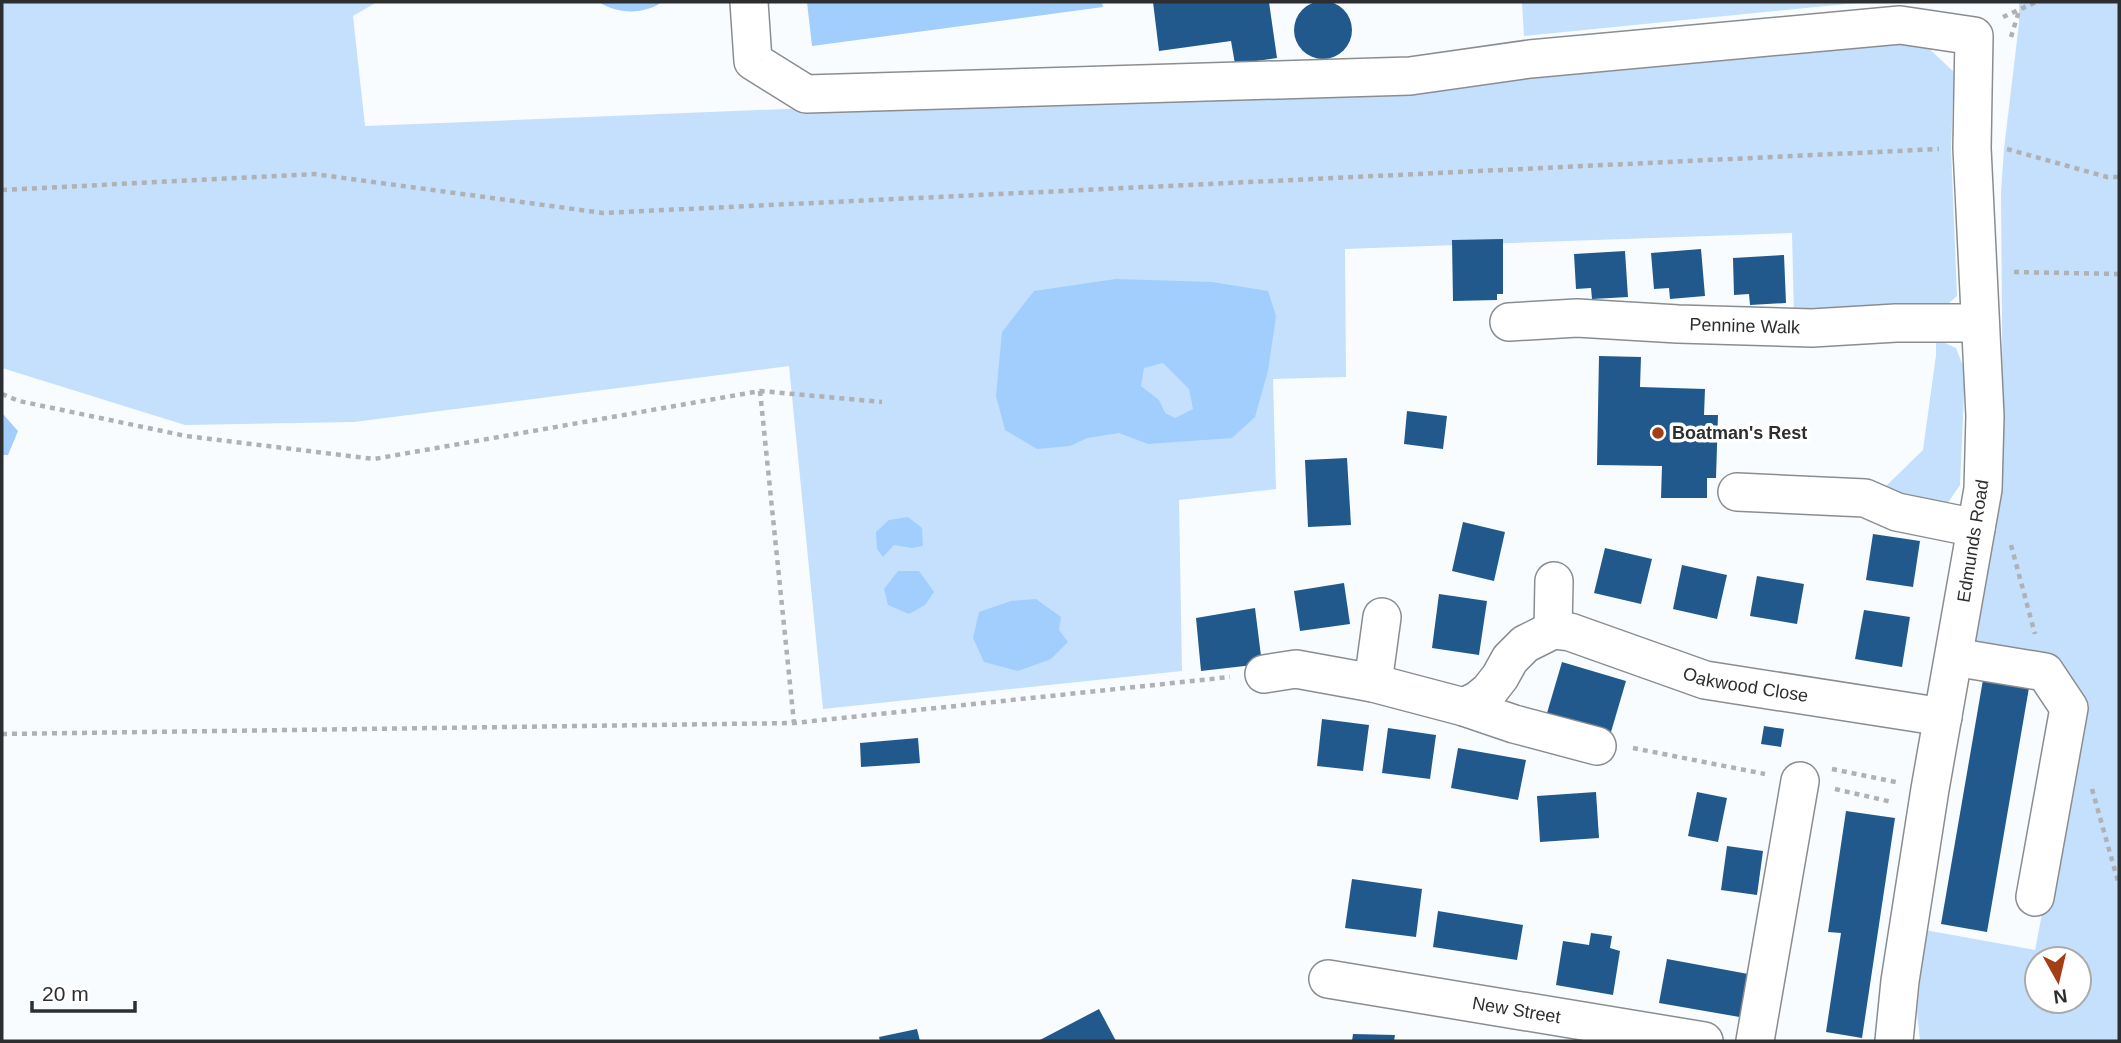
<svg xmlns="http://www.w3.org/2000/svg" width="2121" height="1043" font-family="Helvetica,sans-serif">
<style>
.green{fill:#c4e0fd;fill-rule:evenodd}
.water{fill:#a1cefd;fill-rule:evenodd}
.building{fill:#22598c}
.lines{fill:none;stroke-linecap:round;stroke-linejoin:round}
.minor-casing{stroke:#8a8d90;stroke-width:40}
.path{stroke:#afb1b4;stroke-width:4.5;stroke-dasharray:5 5;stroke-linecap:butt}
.minor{stroke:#fff;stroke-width:37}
.poi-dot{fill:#a43e15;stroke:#fff;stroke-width:2.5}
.labels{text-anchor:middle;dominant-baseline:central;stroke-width:7;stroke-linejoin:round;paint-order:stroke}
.street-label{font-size:18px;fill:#2d2e30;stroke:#fff}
.poi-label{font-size:18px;font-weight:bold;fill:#2d2e30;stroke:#fff;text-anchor:start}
</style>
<rect width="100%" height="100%" fill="#f9fcff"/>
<g class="green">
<path d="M2,2H377L353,16L365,126L1527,79L1922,42L1954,72L1951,148L1957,296L1939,312L1794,318L1792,233L1345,249L1346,377L1273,379L1276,489L1179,500L1182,671L823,709L789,366L354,422L185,425L2,368Z"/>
<path d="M1522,2H1866L1524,36Z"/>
<path d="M2019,2H2119V1041H1920L1917,1012L1925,930L2035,950L2082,707L1971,649L2003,452L2001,192L2004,149L2019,23ZM2037,959H2079V1001H2037Z"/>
<path d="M1936,339L1956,348L1965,371L1960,485L1947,504L1904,505L1884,488L1923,450L1936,355Z"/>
</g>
<g class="water">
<path d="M599,2H662C644,15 617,14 599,2Z"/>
<path d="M807,2H1102L1103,7L812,46Z"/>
<path d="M1116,279L1212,282L1268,291L1276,316L1268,371L1255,417L1232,438L1148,444L1119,433L1087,438L1070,446L1037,449L1005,430L996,396L1002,332L1034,291ZM1163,363L1189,389L1193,409L1175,418L1165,413L1159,400L1141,386L1144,368Z"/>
<path d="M2,413L18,431L8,455H2Z"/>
<path d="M908,517L922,528L923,546L912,548L894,545L883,557L877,549L876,532L889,520Z"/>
<path d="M898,571H919L934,592L925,605L909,614L888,605L884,589Z"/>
<path d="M1036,599L1061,617L1059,630L1068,642L1051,659L1018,671L984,662L973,638L979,612L1011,601Z"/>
</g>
<g class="building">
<circle cx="1323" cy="30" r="29"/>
<path d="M1153,2H1269L1277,58L1235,64L1231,41L1159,51Z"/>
<path d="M1503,239V294H1497V300L1453,301L1452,240Z"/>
<path d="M1701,249L1705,296L1670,299L1669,288L1654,289L1651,253Z"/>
<path d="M1625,251L1628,297L1592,299L1591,288L1576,289L1574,254Z"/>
<path d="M1784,255L1786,303L1750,305L1749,294L1734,295L1733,258Z"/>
<path d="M1599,356L1641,357L1640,387L1705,389L1704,415H1718L1716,478H1707V498H1661L1662,466L1597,465Z"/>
<path d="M1407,411L1447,416L1443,449L1404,444Z"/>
<path d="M1347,458L1351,525L1308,527L1305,460Z"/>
<path d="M1463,522L1505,532L1494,581L1452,571Z"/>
<path d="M1873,534L1920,541L1913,587L1866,580Z"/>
<path d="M1605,548L1652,559L1641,604L1594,593Z"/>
<path d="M1682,565L1727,575L1717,619L1673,609Z"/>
<path d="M1757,576L1804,584L1797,624L1750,616Z"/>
<path d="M1344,583L1350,624L1300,631L1294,591Z"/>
<path d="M1439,594L1487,601L1479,655L1432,648Z"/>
<path d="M1255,608L1262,664L1201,671L1196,618Z"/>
<path d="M1864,610L1910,617L1902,667L1855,659Z"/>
<path d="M1562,662L1626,681L1611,732L1547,713Z"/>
<path d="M1985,668L2031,676L1987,932L1941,924Z"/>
<path d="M1322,719L1369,725L1363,771L1317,766Z"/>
<path d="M1764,726L1784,729L1781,747L1761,744Z"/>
<path d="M1388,728L1436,735L1430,779L1382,773Z"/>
<path d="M918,738L920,763L861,767L860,743Z"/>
<path d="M1458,748L1526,760L1518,800L1451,788Z"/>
<path d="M1596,792L1599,838L1540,842L1537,796Z"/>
<path d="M1697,792L1727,798L1718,842L1688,836Z"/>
<path d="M1846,811L1895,818L1862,1038L1826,1032L1841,933L1828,932Z"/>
<path d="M1727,846L1763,851L1757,895L1721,890Z"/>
<path d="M1352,879L1422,889L1416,937L1345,928Z"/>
<path d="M1438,911L1523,925L1517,960L1433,947Z"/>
<path d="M1591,933L1612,936L1610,948L1620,951L1613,995L1556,985L1563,941L1589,945Z"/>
<path d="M1667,959L1759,976L1751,1019L1659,1003Z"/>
<path d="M1099,1009L1116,1041H1038Z"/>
<path d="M917,1029L920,1041H880L879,1037Z"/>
<path d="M1353,1034L1395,1035L1394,1041H1352Z"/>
</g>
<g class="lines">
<g class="minor-casing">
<g id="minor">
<path d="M749,2L753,61L806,94L1410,76L1530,59L1900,25L1974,36L1972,148L1985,416L1983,489L1930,789L1900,981L1894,1041"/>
<path id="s1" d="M1509,322L1577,318L1678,324L1812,328L1896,323H1980"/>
<path d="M1737,492L1865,498L1897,512L1976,528"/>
<path d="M1553,630L1554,581"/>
<path d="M1954,657L2045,672L2069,708L2035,897"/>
<path d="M1264,674L1296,669L1373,683L1464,707L1514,724L1597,746"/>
<path d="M1373,683L1382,617"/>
<path id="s2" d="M1464,707L1478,700L1489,691L1500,677L1510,659L1525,644L1553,630L1570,632L1705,680L1943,717"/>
<path id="s3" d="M1328,979L1704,1041"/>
<path d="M1755,1041L1800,781"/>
</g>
</g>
<g class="path">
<path d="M2003,17L2036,2"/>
<path d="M2011,37L2019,11"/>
<path d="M2007,149L2107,177H2119"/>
<path d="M2,190L314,174L603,213L1939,149"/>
<path d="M2014,272L2119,274"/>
<path d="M760,391L794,723"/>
<path d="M2,394L19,401L186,436L374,459L760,391L882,402"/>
<path d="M2011,545L2035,634"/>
<path d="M2,734L794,723L1230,677"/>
<path d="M1633,748L1765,774"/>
<path d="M1832,769L1896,782"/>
<path d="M1835,789L1892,802"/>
<path d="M2092,789L2119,885"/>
</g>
<use href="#minor" class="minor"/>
</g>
<circle class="poi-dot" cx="1658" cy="433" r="7"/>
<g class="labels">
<g class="street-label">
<text stroke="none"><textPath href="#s1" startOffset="236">Pennine Walk</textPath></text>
<text transform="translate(1973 541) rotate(-81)">Edmunds Road</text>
<text stroke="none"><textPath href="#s2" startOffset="322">Oakwood Close</textPath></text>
<text stroke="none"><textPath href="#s3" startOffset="191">New Street</textPath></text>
</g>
<g class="poi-label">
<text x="1672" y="433">Boatman's Rest</text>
</g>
</g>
<rect width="2121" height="1043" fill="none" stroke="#2d2e30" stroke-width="7"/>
<g transform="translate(2058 980) rotate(172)"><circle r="33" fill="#ffffff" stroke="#ababac" stroke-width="2"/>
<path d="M0-5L12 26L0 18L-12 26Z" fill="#a43e15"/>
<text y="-10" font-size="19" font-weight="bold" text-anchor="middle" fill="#2d2e30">N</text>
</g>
<path d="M32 1001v10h103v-10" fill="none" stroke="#2d2e30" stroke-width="3.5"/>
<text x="42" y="1001" font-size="21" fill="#2d2e30" stroke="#ffffff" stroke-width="5" paint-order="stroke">20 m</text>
</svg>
